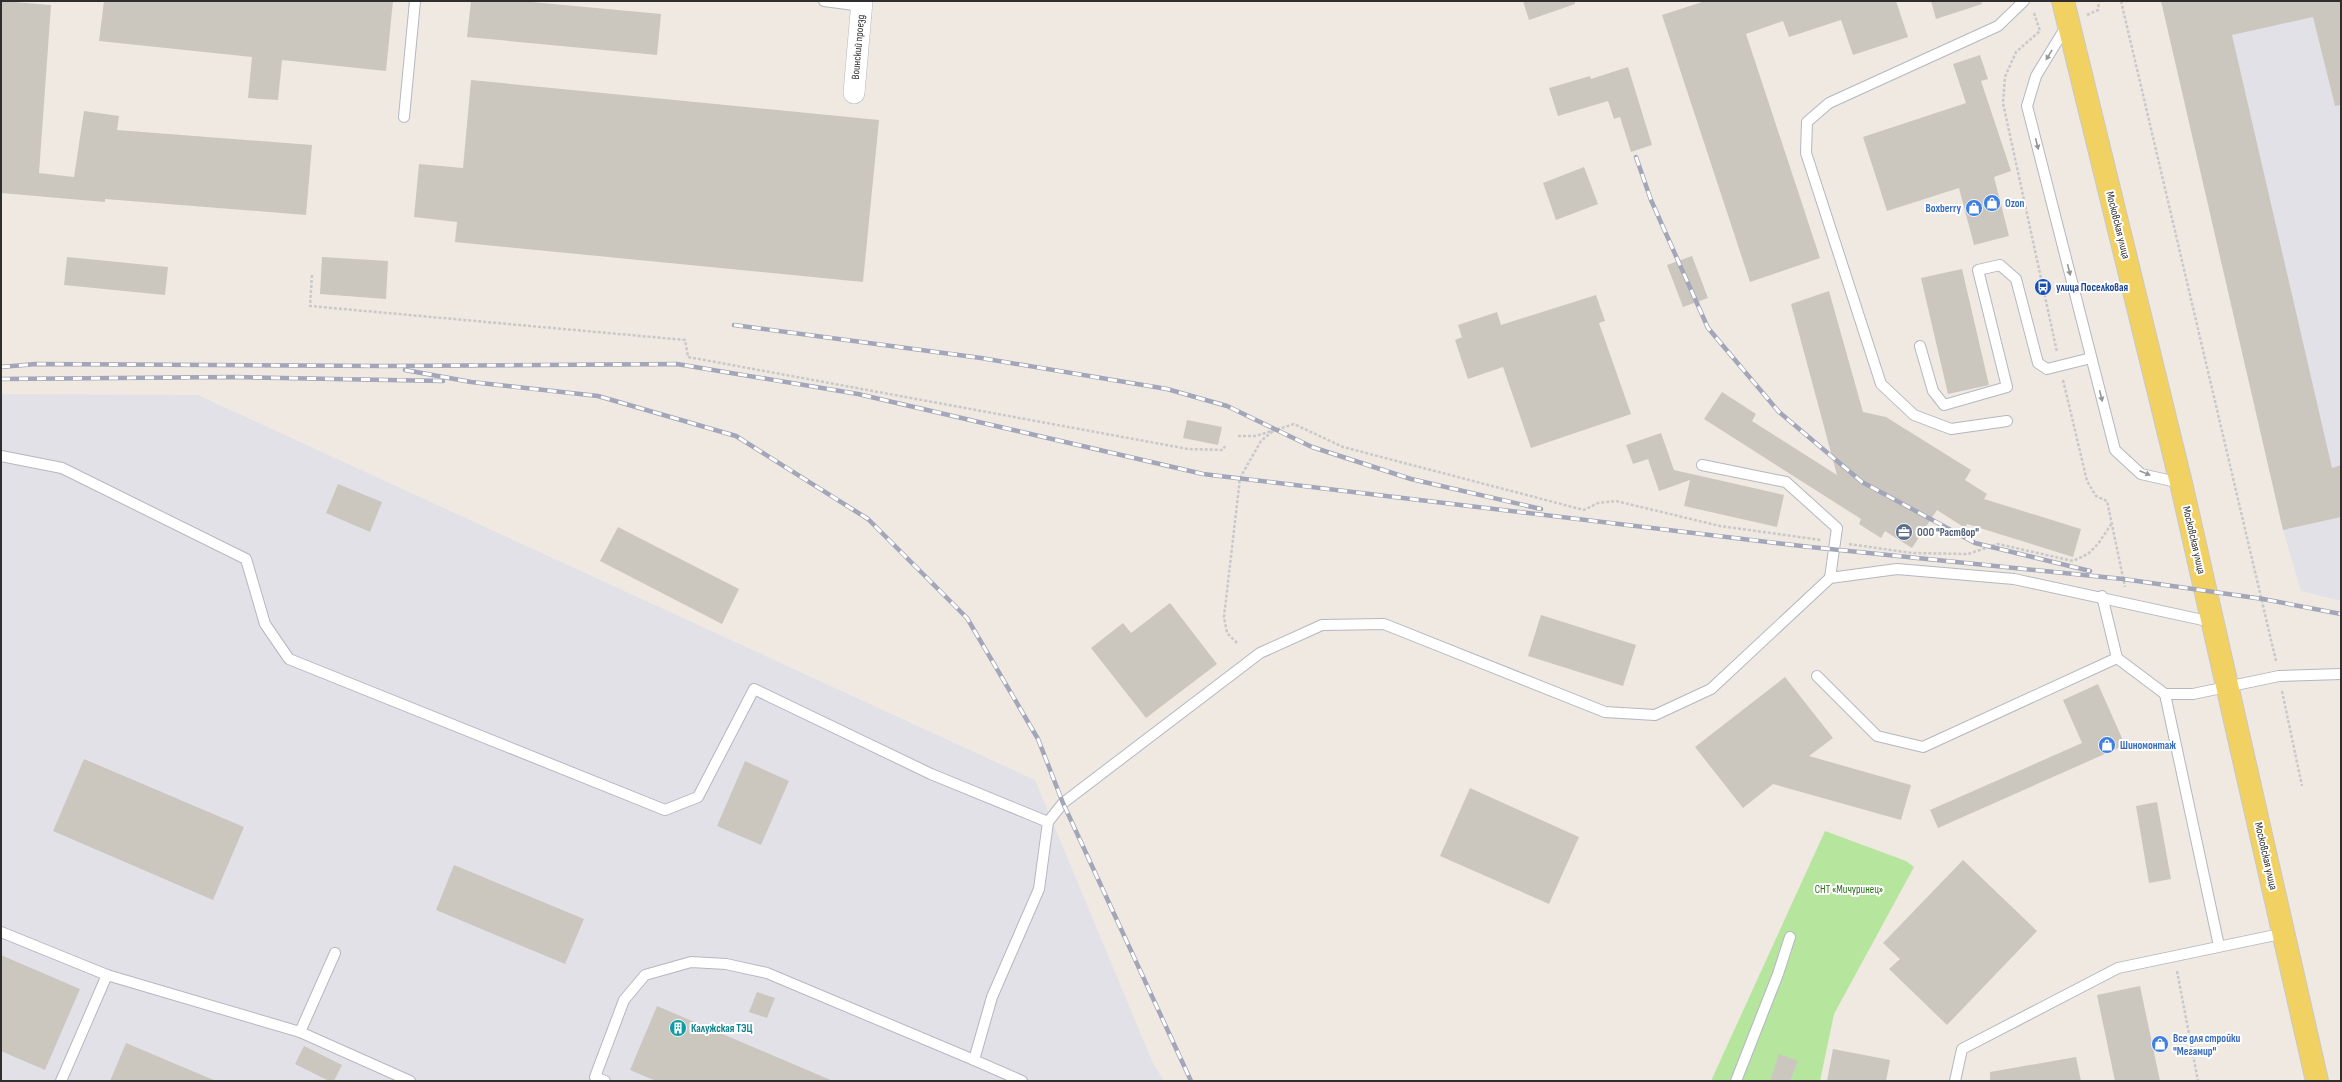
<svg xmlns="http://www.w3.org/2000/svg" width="2342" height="1082" font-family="'Sofia Sans Condensed',sans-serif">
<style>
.industrial{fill:#e3e1e8}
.green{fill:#b6e59e}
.building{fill:#cbc7bf}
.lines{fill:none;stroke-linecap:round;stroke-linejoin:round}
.lane-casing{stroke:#b4b7c1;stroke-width:12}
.street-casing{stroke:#b4b7c1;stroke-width:22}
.primary-casing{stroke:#c9c9c9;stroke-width:24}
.path{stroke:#c9c9c9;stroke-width:2.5;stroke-dasharray:3 2;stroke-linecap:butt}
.lane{stroke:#fff;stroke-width:10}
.street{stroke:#fff;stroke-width:21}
.primary{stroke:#f2d163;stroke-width:22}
.rail-casing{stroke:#a3a6b8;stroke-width:4.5}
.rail{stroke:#fff;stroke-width:3;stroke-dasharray:9;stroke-linecap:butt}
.oneway{fill:#969696}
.labels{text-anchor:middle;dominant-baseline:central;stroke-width:4;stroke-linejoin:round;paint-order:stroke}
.street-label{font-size:11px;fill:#2e2e2e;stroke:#fff}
.shop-label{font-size:11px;font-weight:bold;fill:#366cbe;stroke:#fff;text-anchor:start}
.transit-label{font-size:11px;font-weight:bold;fill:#164399;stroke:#fff;text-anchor:start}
.service-label{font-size:11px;font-weight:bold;fill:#4e5e75;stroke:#fff;text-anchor:start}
.park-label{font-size:11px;fill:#2c6e1b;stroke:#fff}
.culture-label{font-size:11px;font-weight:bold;fill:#0d838f;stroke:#fff;text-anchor:start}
</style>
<rect width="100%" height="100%" fill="#efe9e1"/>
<g class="industrial">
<path d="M2341,1V601L2301,591L2283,530L2162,2Z"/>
<path d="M1,394L198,395L1035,780L1152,1061L1164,1081H1Z"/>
</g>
<path class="green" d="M1825,831L1906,861L1914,867L1834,1014L1820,1081H1711Z"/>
<g class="building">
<path d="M1,1L51,5L39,173L74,177L84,111L119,116L117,130L312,145L306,215L105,199V202L1,193Z"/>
<path d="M104,1H393L386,71L282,60L278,100L248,98L252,57L99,41Z"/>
<path d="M471,1H521L661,14L657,55L467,37Z"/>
<path d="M1523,1H1575V4L1529,20Z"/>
<path d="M1705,1H1896L1908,37L1853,55L1841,20L1789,37L1783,21L1746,34L1820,258L1750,282L1662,15Z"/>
<path d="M1931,1H1981L1982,4L1936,19Z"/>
<path d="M2161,1H2341V105L2335,106L2313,17L2232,35L2332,468L2341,465V517L2283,530Z"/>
<path d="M1980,55L1988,79L1981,81L2011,171L1994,177L2009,236L1974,245L1959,188L1887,211L1863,137L1966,103L1953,64Z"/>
<path d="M1628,67L1652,145L1631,152L1620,117L1614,119L1608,101L1558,116L1549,88L1590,76L1591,79Z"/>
<path d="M471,80L879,120L863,282L455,242L457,222L414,217L419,164L463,168Z"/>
<path d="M1584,167L1598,204L1556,220L1543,183Z"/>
<path d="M1692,256L1708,298L1683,307L1667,265Z"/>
<path d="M67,257L168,267L165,295L64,285Z"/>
<path d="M322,257L388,261L386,299L320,294Z"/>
<path d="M1962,269L1989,385L1948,394L1921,278Z"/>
<path d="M1829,291L1863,412L1886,417L1971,470L1965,480L1987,494L1984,499L2081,529L2073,557L1967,524L1965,528L1937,510L1912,548L1885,531L1881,538L1859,524L1861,519L1704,419L1722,392L1756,414L1752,421L1837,475L1791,304Z"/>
<path d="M1596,295L1605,321L1599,323L1631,414L1531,448L1503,367L1468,379L1455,340L1462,337L1458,325L1497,312L1501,325Z"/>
<path d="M1187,420L1222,427L1218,445L1183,438Z"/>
<path d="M1661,433L1674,470L1784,495L1777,527L1684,506L1690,480L1659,491L1648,459L1633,464L1626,445Z"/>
<path d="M338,484L382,502L370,532L326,513Z"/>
<path d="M618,527L739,589L722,624L600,561Z"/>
<path d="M1170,603L1217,664L1146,718L1091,648L1123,623L1131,633Z"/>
<path d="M1541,615L1636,645L1623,686L1528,656Z"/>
<path d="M1785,677L1833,738L1809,756L1911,785L1901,820L1773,784L1743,808L1695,747Z"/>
<path d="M2098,684L2125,745L1938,828L1930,810L2082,743L2063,700Z"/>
<path d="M84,759L244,827L213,900L53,831Z"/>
<path d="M745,761L789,781L761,845L717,826Z"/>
<path d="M1470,788L1579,837L1549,904L1440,856Z"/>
<path d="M2157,802L2171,879L2149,883L2136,806Z"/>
<path d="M1963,860L2037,931L1947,1025L1889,969L1900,959L1883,943Z"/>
<path d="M454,865L584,919L565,964L436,910Z"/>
<path d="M1,955L80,989L45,1070L1,1051Z"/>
<path d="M2140,986L2160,1081H2115L2097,995Z"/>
<path d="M757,992L775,998L767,1018L749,1012Z"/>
<path d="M657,1006L760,1050L833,1081H656L630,1070Z"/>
<path d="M126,1043L216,1081H110Z"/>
<path d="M304,1046L342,1065L334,1081H329L295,1064Z"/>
<path d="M1833,1049L1890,1060L1886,1081H1827Z"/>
<path d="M1779,1054L1798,1061L1790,1081H1770Z"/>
<path d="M2076,1057L2081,1081H1990V1072Z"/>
</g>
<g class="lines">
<g class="lane-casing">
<g id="lane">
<path d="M824,1L862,6"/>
<path d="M2067,25L2036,76L2027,106L2115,450L2141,474L2181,483"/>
<path d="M404,117L415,1"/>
<path d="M1920,346L1933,391L1944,405L2007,387L1978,270L2000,265L2016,279L2038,363L2047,369L2091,358"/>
<path d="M2007,421L1951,429L1914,415L1881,384L1806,153L1807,122L1829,103L1998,26L2024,1"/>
<path d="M1,456L62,468L246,559L265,624L289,659L665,810L698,797L754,689L931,774L1048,822"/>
<path d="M1702,465L1786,482L1837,528L1830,578"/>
<path d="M2102,596L2117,658L2165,694H2193L2279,676L2341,674"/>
<path d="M1817,676L1877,736L1923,747L2117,658"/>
<path d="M2165,694L2219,946"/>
<path d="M1,932L107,975L61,1081"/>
<path d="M107,975L300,1032L335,953"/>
<path d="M300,1032L410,1081"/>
<path d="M605,1081L595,1077L624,1000L645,975L691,962L726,964L767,973L974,1060"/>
<path d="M1022,1081L974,1060L992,997L1039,889L1048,822L1063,803L1260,653L1322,625L1384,624L1605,712L1655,715L1711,689L1830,578L1897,569L2014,579L2212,622"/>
<path d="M1736,1081L1778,974L1790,937"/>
<path d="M1955,1081L1962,1049L2118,968L2285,933"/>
</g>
</g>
<g class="street-casing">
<path id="street" d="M854,93L862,1"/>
</g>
<g class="primary-casing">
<path id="primary" d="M2063,1L2181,483L2317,1081"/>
</g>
<g class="path">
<path d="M2121,1L2276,661"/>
<path d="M2034,13L2040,31L2016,52L2005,77L2003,103L2057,352"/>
<path d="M2087,15L2098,10L2099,1"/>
<path d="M312,275L310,306L685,340L688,357L1188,449L1223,450L1225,446"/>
<path d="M2063,380L2087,481L2096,496L2107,501L2125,587"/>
<path d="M1238,436H1256L1294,424L1343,447L1584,510L1598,503L1616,501L1720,526L1821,540"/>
<path d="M1849,544L1912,553L1968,554L1998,544L2073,561L2088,554L2098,544L2112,523"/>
<path d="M1237,643L1227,633L1224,617L1240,478L1261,441L1273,431"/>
<path d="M2282,691L2302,786"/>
<path d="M2177,971L2198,1081"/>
</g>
<use href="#lane" class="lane"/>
<use href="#street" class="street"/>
<use href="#primary" class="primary"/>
<g class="rail-casing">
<g id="rail">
<path d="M1636,157L1651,200L1708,328L1779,412L1862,482L1975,543L2090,571"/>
<path d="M734,325L981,358L1167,389L1227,406L1312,447L1411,479L1541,509"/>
<path d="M1,367L36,364L383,366L677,364L858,394L1203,474L1810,547L2123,579L2263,599L2341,614"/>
<path d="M405,370L471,382L598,396L736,436L868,519L967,618L1038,739L1063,803L1191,1081"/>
<path d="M1,379L234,377L443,381"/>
</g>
</g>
<use href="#rail" class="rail"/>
</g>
<defs><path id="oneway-solid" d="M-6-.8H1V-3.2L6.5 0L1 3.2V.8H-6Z"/></defs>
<g class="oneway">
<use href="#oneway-solid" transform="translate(2049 55) rotate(121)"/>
<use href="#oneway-solid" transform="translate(2037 144) rotate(76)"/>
<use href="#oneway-solid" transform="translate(2069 270) rotate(76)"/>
<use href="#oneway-solid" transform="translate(2101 396) rotate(76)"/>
<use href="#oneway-solid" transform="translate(2145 473) rotate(22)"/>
</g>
<defs>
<g id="shop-disc" transform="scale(0.9)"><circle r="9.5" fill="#3f7fe0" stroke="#fff"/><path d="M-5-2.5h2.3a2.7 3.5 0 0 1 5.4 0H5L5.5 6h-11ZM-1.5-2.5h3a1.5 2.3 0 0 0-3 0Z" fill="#fff"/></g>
<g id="bus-disc" transform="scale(0.9)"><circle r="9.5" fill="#1a4fb4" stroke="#fff"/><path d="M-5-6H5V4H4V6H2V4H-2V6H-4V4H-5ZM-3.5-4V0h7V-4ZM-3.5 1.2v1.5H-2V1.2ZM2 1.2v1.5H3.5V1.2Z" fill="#fff"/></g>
<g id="office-disc" transform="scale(0.9)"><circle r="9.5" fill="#5c6f8a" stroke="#fff"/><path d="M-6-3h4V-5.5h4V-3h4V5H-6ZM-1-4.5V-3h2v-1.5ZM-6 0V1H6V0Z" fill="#fff"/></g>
<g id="building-disc" transform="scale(0.9)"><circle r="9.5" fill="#0f9aa8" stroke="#fff"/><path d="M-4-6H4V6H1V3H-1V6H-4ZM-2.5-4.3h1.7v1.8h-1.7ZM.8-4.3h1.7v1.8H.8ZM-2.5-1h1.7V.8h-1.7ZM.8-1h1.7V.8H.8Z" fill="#fff"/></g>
</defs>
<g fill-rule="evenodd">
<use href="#shop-disc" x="1992" y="203"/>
<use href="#shop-disc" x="1974" y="208"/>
<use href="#bus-disc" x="2043" y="287"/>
<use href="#office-disc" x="1904" y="532"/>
<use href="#shop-disc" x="2107" y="745"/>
<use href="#building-disc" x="678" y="1028"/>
<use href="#shop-disc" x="2160" y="1044"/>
</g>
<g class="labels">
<g class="street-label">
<text transform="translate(858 47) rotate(-85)">Воинский проезд</text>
<text transform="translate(2118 225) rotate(76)">Московская улица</text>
<text transform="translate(2194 540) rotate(77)">Московская улица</text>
<text transform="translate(2266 856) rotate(77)">Московская улица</text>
</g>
<g class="shop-label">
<text x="2005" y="203">Ozon</text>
<text x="1961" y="208" text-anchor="end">Boxberry</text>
<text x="2120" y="745">Шиномонтаж</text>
<text x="2173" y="1038">Все для стройки<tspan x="2173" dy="13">"Мегамир"</tspan></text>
</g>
<g class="transit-label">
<text x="2056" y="287">улица Поселковая</text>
</g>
<g class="service-label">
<text x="1917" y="532">ООО "Раствор"</text>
</g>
<g class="park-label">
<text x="1849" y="889">СНТ «Мичуринец»</text>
</g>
<g class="culture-label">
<text x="691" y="1028">Калужская ТЭЦ</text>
</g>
</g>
<rect width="2342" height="1082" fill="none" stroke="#2e2e2e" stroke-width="4"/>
</svg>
